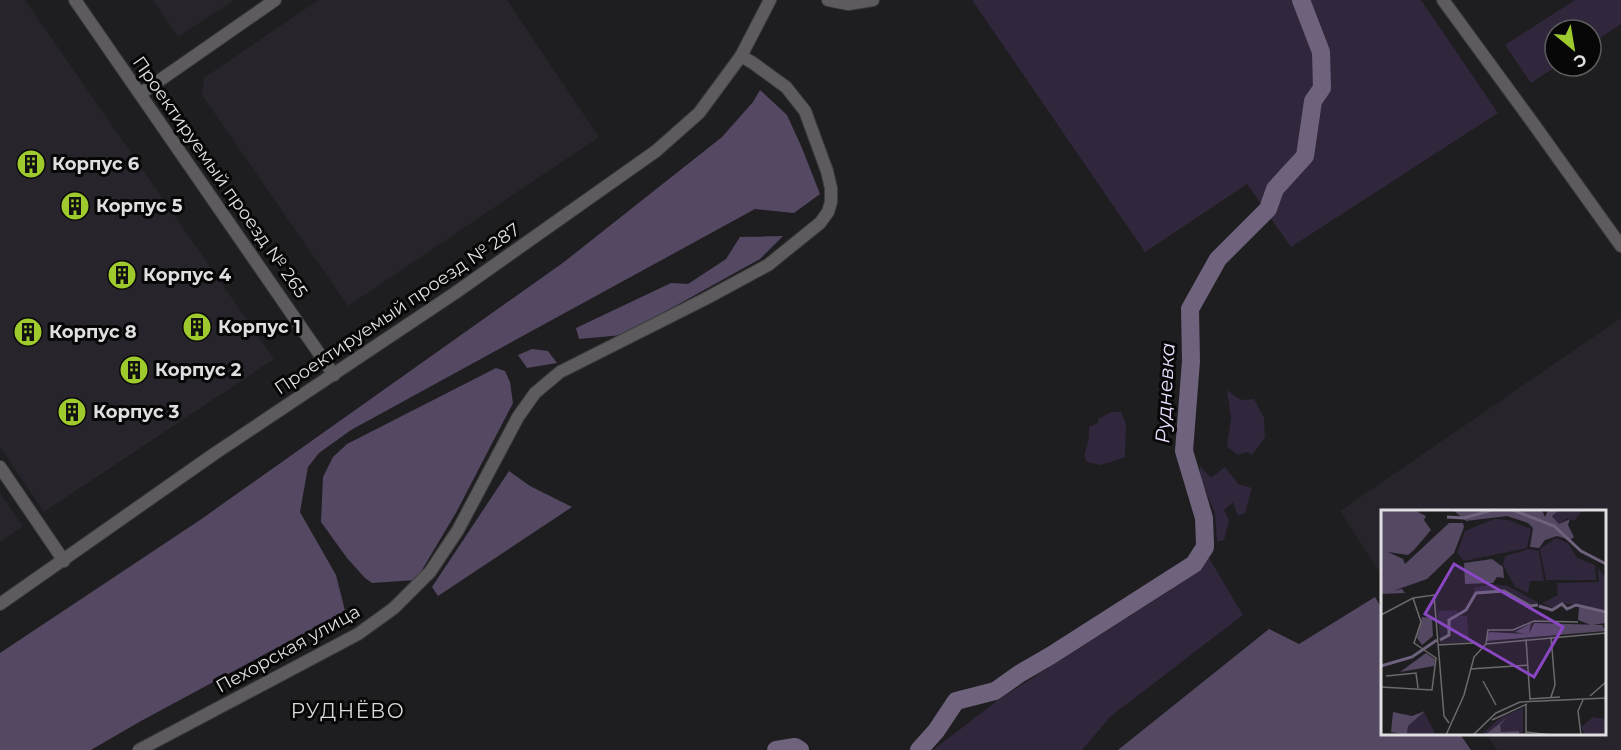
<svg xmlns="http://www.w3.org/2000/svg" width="1621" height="750" font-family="Montserrat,sans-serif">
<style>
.built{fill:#27242c}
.green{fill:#30273c}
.forest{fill:#544862}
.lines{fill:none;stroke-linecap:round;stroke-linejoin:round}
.river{stroke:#6e627d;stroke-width:18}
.minor-casing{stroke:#3c3b3d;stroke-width:14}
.minor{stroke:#5d5b5e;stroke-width:12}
.labels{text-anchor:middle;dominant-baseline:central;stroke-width:6;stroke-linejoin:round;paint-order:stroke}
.poi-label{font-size:18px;font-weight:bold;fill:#dfdee0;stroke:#080708;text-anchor:start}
.street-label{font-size:18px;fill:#dfdee0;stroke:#080708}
.water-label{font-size:20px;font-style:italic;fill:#eaddfd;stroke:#080708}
.neighbourhood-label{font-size:20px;letter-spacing:1.5px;fill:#dad9dc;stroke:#080708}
.inset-river{fill:none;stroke:#6e627d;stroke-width:3}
.inset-road{fill:none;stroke:#6b6a6c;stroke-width:1.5}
.view{fill:#8a47c4;fill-opacity:0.15;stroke:#8a47c4;stroke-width:3}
.inset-edge{fill:none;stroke:#dfdee0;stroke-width:3}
</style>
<rect width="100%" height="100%" fill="#1e1d1f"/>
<g class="built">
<path d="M0,0H25L274,359L44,512L0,447Z"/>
<path d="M153,0H234L178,37Z"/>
<path d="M318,0H507L599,137L348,306L202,95L204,78Z"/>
<path d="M1621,318V750H1497L1486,734H1604V512H1382V576L1340,511Z"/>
<path d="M0,493L23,526L0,542Z"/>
</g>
<g class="green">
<path d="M972,0H1421L1498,113L1291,247L1247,184L1145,252Z"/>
<path d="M1575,0H1621V24L1591,44V30H1555V66H1557L1531,83L1505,45Z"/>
<path d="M1227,390L1240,400L1254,399L1264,418L1265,437L1252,455L1247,452L1238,455L1227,447L1231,418Z"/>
<path d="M1111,412H1121L1126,424L1125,457C1121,459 1102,465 1098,465L1096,464L1087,462C1082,454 1086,450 1088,442C1089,438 1089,432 1089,427L1098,423V419Z"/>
<path d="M1200,466L1211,478L1225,467L1238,484L1252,488L1245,513L1238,516L1233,502L1224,510L1229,520L1224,540L1217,542L1215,514L1200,477Z"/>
<path d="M1209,558L1243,615L1111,716L1082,750H933L998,700L1169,591Z"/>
</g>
<g class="forest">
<path d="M760,90L787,115L802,148L820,194L794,213L755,209L351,430L319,453L308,467L300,512L336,575L345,611L141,721L91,750H0V653L200,520L564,262L722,137L753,102Z"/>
<path d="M783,236L760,259L623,335L579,339L576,328L671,283L688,284L726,259L740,237Z"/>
<path d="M532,349L548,351L557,363L527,368L518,355Z"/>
<path d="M496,368L505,371L510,382L513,403L457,511L416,580L372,583L365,578L347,558L321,522L323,477L333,457L347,444Z"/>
<path d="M509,471L530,486L572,507L438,596L432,587Z"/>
<path d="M1375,597L1382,609V734H1460L1471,750H1118L1269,629L1299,644Z"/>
</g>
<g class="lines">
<g class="river">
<path d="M776,750L795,747L800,750"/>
<path d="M919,750L936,731L956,701L995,691L1019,674L1050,656L1194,564L1205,547V544L1204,518L1184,451L1191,361L1190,309L1218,259L1268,209L1275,189L1305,156L1313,101L1322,88L1321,52L1301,0"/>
</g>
<g class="minor-casing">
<g id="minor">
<path d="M75,0L334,375"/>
<path d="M828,0L848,4L873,0"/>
<path d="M1443,0L1530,119L1621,246"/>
<path d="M140,94L275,0"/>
<path d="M0,467L64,561"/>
<path d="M0,604L214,454L455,293L656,151L699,113L741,56L770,0"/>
<path d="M139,750L358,634L394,608L430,572L458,530L518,417L535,393L560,372L705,299L768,265L820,223L828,212L831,202V188L827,171L805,111L786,87L753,63L741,56"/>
</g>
</g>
<use href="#minor" class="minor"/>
</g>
<defs>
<g id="building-disc" transform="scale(1.5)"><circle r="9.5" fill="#9fca2d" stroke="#080708"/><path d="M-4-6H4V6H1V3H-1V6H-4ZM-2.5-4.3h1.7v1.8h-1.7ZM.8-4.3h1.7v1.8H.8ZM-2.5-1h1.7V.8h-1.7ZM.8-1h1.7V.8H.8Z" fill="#111"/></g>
</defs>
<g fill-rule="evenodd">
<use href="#building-disc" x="31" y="164"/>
<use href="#building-disc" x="75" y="206"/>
<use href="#building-disc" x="122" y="275"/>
<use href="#building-disc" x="197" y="327"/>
<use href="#building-disc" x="28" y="332"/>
<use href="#building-disc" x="134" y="370"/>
<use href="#building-disc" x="72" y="412"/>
</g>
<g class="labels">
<g class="poi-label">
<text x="52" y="164">Корпус 6</text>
<text x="96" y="206">Корпус 5</text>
<text x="143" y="275">Корпус 4</text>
<text x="218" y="327">Корпус 1</text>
<text x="49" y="332">Корпус 8</text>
<text x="155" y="370">Корпус 2</text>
<text x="93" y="412">Корпус 3</text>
</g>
<g class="street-label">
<text transform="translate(220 177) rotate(55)">Проектируемый проезд № 265</text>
<text transform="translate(397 309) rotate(-34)">Проектируемый проезд № 287</text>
<text transform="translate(288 649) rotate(-29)">Пехорская улица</text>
</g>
<g class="water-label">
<text transform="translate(1165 393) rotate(-87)">Рудневка</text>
</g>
<g class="neighbourhood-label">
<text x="348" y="711">РУДНЁВО</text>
</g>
</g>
<g transform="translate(1381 510)">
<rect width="225" height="225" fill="#1e1d1f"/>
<path d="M178,0H202L193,11L187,8L178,14L171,5ZM113,9L128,10L150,19L146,38L83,51L76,43L84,21ZM175,28L187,33L196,48L214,55L215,70H165L159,39ZM148,39L158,41L163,71H149L147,83L134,77L122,55L124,46ZM217,58L225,68L224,100L181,93L172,98L161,93L177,85L176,73L218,72ZM111,74L127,76L158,93L149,95L123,80L94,83L93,78ZM76,100L77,106H86L88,132L59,134L57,101ZM142,198V225L101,224L120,207ZM43,202L55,225H26L27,216ZM212,207L225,209V225H204L200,217Z" fill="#30273c"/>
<path d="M0,0H33L45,6L43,10L50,20L33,40L27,45L7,42L22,49L24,54L68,13H82L83,17L73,43L46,69L12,81L21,79L24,83L0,84ZM72,0H161L164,7L167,0H178L171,6L178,14L189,9L187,15L193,27L189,30L176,26L164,30L158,38L149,37L152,18L147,13L126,6L85,11ZM111,49L122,57L123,68L116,67L112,73L84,74L83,53ZM198,97L225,103V113L210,115L197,110ZM41,107L51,108L52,126L41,135L36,128ZM150,113L148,124L153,113L221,115L225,121L105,131L108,122L144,124L134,122ZM45,143L54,149L53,156L19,162ZM44,201L27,216L26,225L10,222L12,202L31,206ZM127,207L119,215L120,222L138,221V225H104Z" fill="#544862"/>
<path class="inset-river" d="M132,0L173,16L200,41L225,54M66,7L83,8L111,0M158,96L171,100L181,94L186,99L195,95L225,102M59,130L68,125V110L85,100L95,83L123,81L149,96L157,95M0,156L31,147L56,130"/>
<path class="inset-road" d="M0,105L32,88L53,85L63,206L68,213M145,129L149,189M105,134L107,120H132L153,111L197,112M57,135L93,133L101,138M89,159L147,155M5,166L35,163L37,178M102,171L115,195M0,177L51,180L55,148L33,133L40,112L32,88M209,186L225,172M170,187L174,175L170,127M148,189L179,187M145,195V225M111,210L146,194M145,222L170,225M65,225L83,185L93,147L105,134L225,123M92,225L115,203L139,192L225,188M200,225L197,201L202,190"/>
<path class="view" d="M73,54L182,117L153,167L44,104Z"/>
<rect width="225" height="225" class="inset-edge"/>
</g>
<g transform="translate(1573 48) rotate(150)"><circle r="28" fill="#080708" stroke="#5e5d5e" stroke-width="1.5"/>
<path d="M0-4.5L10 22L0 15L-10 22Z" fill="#9fca2d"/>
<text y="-9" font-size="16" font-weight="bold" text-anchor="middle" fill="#dfdee0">С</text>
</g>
</svg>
